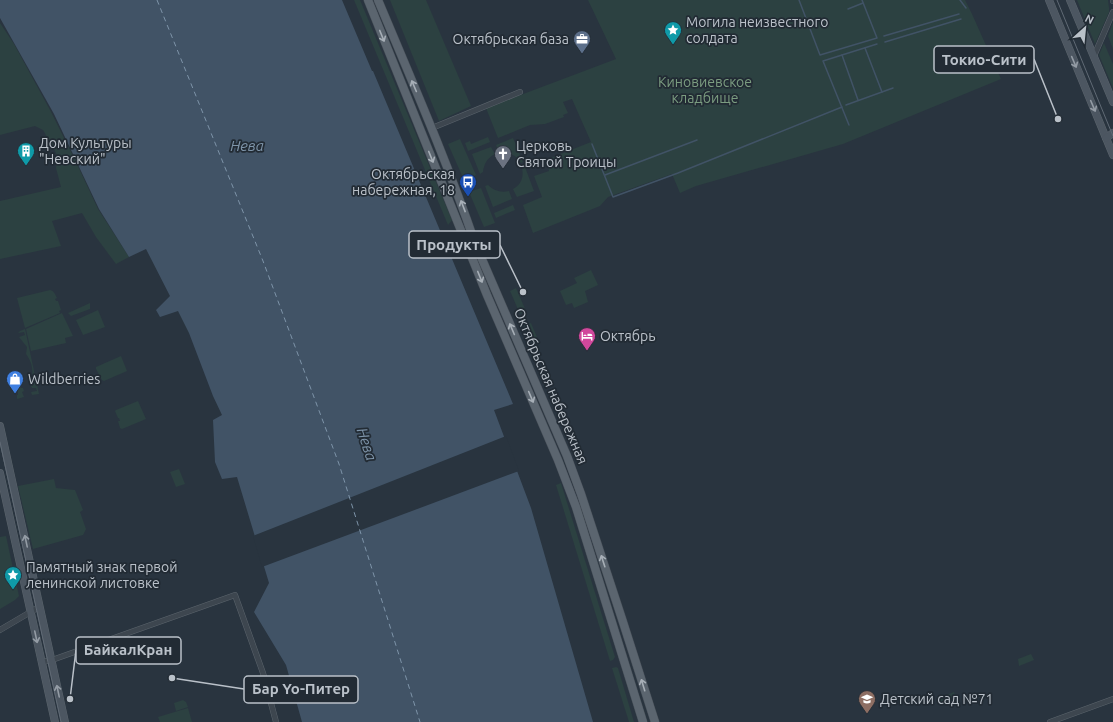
<svg xmlns="http://www.w3.org/2000/svg" width="1113" height="722" font-family="Ubuntu,sans-serif">
<style>
.green{fill:#2c4141}
.water{fill:#415366}
.pier{fill:#29343f}
.lines{fill:none;stroke-linecap:round;stroke-linejoin:round}
.stream{stroke:#415366;stroke-width:1.5}
.ferry{stroke:#7e94a9;stroke-width:1;stroke-dasharray:5 4;stroke-linecap:butt}
.street-casing{stroke:#5b646c;stroke-width:6}
.secondary-casing{stroke:#5b646c;stroke-width:8}
.primary-casing{stroke:#474f58;stroke-width:9}
.street{stroke:#3d464f;stroke-width:5}
.secondary{stroke:#4c5661;stroke-width:7}
.primary{stroke:#5b656f;stroke-width:8}
.tram{stroke:#606a75;stroke-width:1}
.oneway{stroke:#a7afb7}
.oneway2{stroke:#949ca5}
.labels{text-anchor:middle;dominant-baseline:central;stroke-width:3.5;stroke-linejoin:round;paint-order:stroke}
.poi-label{font-size:14px;fill:#bac1c9;stroke:#222b34;text-anchor:start}
.park-label{font-size:14px;fill:#7b9c80;stroke:#222b34}
.street-label{font-size:14px;fill:#bac1c9;stroke:#222b34}
.water-label{font-size:15px;font-style:italic;fill:#7e94a9;stroke:#222b34}
.leader{fill:none;stroke:#bac1c9;stroke-width:1.5}
.callout-dot{fill:#bac1c9;stroke:#222b34;stroke-width:1.5}
.callout{fill:#222b34;stroke:#bac1c9;stroke-width:1.5}
.callout-label{font-size:15px;text-anchor:middle;font-weight:bold;fill:#bac1c9}
</style>
<rect width="100%" height="100%" fill="#29343f"/>
<g class="green">
<path d="M354,0H360L451,218L452,220L448,225Z"/>
<path d="M390,0H426L471,106L439,121Z"/>
<path d="M588,0H965L972,14L1001,79L843,144L696,186L680,193L672,174L608,197L600,206L533,233L523,205L542,197L534,176L549,171L547,163L553,157L591,142L572,99L563,102L568,113L563,115L564,117L545,124L530,125L498,138L486,108L616,59Z"/>
<path d="M1077,0H1108L1109,8V12L1095,44Z"/>
<path d="M1113,22V49L1108,36Z"/>
<path d="M0,23L14,44L50,110L76,162L98,209L129,257L116,264L96,237L82,213L52,221L61,246L0,259V201L61,187L56,168L57,158L56,153L43,130L35,126L0,135Z"/>
<path d="M1104,43L1113,64V88L1099,55Z"/>
<path d="M488,137L490,142L468,151L465,143L470,141L471,144Z"/>
<path d="M513,138L523,162L521,163C516,155 509,152 499,153L496,145Z"/>
<path d="M460,139L476,175L464,180L448,144Z"/>
<path d="M491,147L495,154C487,158 484,164 483,172L480,174L472,154Z"/>
<path d="M525,167L534,191L517,197L513,189C521,185 524,177 522,168Z"/>
<path d="M488,185C494,191 501,193 509,191L512,199L493,207L485,186Z"/>
<path d="M481,188L495,223L484,227L469,192Z"/>
<path d="M513,205L515,210L496,218L494,213Z"/>
<path d="M591,270L598,285L585,291L588,302L574,308L572,303L566,305L560,291L577,283L574,278Z"/>
<path d="M516,288L526,311L520,314L510,291Z"/>
<path d="M50,290C54,291 55,294 57,298L55,299L56,301H58L61,310L59,311L60,313L25,328L17,298Z"/>
<path d="M90,303V309L71,316L68,313Z"/>
<path d="M98,310L105,327L83,335L76,320Z"/>
<path d="M62,313L73,336L65,338L66,343L31,351L26,329Z"/>
<path d="M531,323L539,342L533,345L524,326Z"/>
<path d="M25,329L39,394L32,395L31,392L37,391L36,388H32L31,386C32,372 35,367 26,354L27,347L19,337L25,335L24,332L18,333L20,331Z"/>
<path d="M121,356L127,371L104,381L102,380L96,369V367Z"/>
<path d="M21,381L22,384L20,385L21,388H23L24,391L22,392L24,397L17,399V395H18V389H19L17,382Z"/>
<path d="M138,401L146,419L122,429L120,428L118,421H120L119,418H118L115,411L116,410Z"/>
<path d="M179,469L185,484L176,487L170,472Z"/>
<path d="M54,479L56,488L75,490L83,510L80,512L86,529L83,535L33,549L18,486Z"/>
<path d="M561,483L615,657L613,660L610,661L556,485Z"/>
<path d="M6,536L19,596L15,600L0,609V537Z"/>
<path d="M1031,654L1034,660L1019,666L1018,659Z"/>
<path d="M616,667L618,668L634,722H629L612,668Z"/>
<path d="M954,692L957,700L942,705L939,698Z"/>
<path d="M183,700L186,702L188,707L176,711L174,703Z"/>
<path d="M188,708L192,722H160L158,717Z"/>
</g>
<path class="water" d="M0,0H342L372,71H373L513,404L494,410L531,508L593,722H302L286,665L254,612L269,583L237,477L222,479L215,462L213,420L222,415L213,396L189,333L178,311L160,317L156,310L170,296L146,249L129,257L99,209L54,114L0,18Z"/>
<path class="pier" d="M506,436L519,471L262,567L253,536Z"/>
<g class="lines">
<g class="stream">
<path d="M799,0L820,55L877,38L862,0"/>
<path d="M960,0L966,8"/>
<path d="M848,9L863,3"/>
<path d="M884,36L959,14"/>
<path d="M885,42L961,19"/>
<path d="M865,48L882,92"/>
<path d="M842,55L858,100"/>
<path d="M846,105L893,88"/>
<path d="M849,125L823,61L877,44"/>
<path d="M592,144L613,197L678,173L842,107"/>
<path d="M605,175L697,140"/>
</g>
<path class="ferry" d="M157,0L263,261L339,464L420,722"/>
<g class="street-casing">
<g id="street">
<path d="M1113,0V1"/>
<path d="M1094,56L1113,12"/>
<path d="M432,128L520,92"/>
<path d="M0,630L39,607"/>
<path d="M42,662L52,660L235,595L263,673L276,722"/>
<path d="M1050,722L1113,699"/>
</g>
</g>
<g class="secondary-casing">
<g id="secondary">
<path d="M1049,0L1113,155"/>
<path d="M1070,0L1113,102"/>
<path d="M1106,138L1113,133"/>
<path d="M0,426L65,722"/>
<path d="M0,473L55,722"/>
</g>
</g>
<g class="primary-casing">
<g id="primary">
<path d="M368,0L487,295L558,460L576,507L643,722"/>
<path d="M378,0C412,81 447,161 475,243L567,456L581,494L622,619L655,722"/>
</g>
</g>
<use href="#street" class="street"/>
<use href="#secondary" class="secondary"/>
<use href="#primary" class="primary"/>
<g class="tram">
<path d="M1057,0L1113,136"/>
<path d="M0,442L61,722"/>
</g>
</g>
<defs><path id="oneway-shaft" d="M-6 0H5M1.5-3L5.5 0L1.5 3" fill="none" stroke-width="1.6" stroke-linecap="round" stroke-linejoin="round"/></defs>
<g class="oneway">
<use href="#oneway-shaft" transform="translate(382 36) rotate(68)"/>
<use href="#oneway-shaft" transform="translate(414 86) rotate(-113)"/>
<use href="#oneway-shaft" transform="translate(431 157) rotate(68)"/>
<use href="#oneway-shaft" transform="translate(463 206) rotate(-111)"/>
<use href="#oneway-shaft" transform="translate(480 277) rotate(68)"/>
<use href="#oneway-shaft" transform="translate(512 329) rotate(-113)"/>
<use href="#oneway-shaft" transform="translate(531 397) rotate(67)"/>
<use href="#oneway-shaft" transform="translate(603 561) rotate(-108)"/>
<use href="#oneway-shaft" transform="translate(643 685) rotate(-107)"/>
</g>
<g class="oneway2">
<use href="#oneway-shaft" transform="translate(1074 62) rotate(67)"/>
<use href="#oneway-shaft" transform="translate(1093 106) rotate(67)"/>
<use href="#oneway-shaft" transform="translate(26 541) rotate(-102)"/>
<use href="#oneway-shaft" transform="translate(36 637) rotate(78)"/>
<use href="#oneway-shaft" transform="translate(58 691) rotate(-102)"/>
</g>
<defs>
<g id="sight-pin" transform="scale(0.9)"><path d="M0 17L-7.5 6A9.5 9.5 0 1 1 7.5 6Z" fill="#0f9aa8" stroke="#222b34"/><path d="M0-6L1.8-2.2L6-1.7L2.9 1.2L3.7 5.4L0 3.3L-3.7 5.4L-2.9 1.2L-6-1.7L-1.8-2.2Z" fill="#fff"/></g>
<g id="office-pin" transform="scale(0.9)"><path d="M0 17L-7.5 6A9.5 9.5 0 1 1 7.5 6Z" fill="#5c6f8a" stroke="#222b34"/><path d="M-6-3h4V-5.5h4V-3h4V5H-6ZM-1-4.5V-3h2v-1.5ZM-6 0V1H6V0Z" fill="#fff"/></g>
<g id="building-pin" transform="scale(0.9)"><path d="M0 17L-7.5 6A9.5 9.5 0 1 1 7.5 6Z" fill="#0f9aa8" stroke="#222b34"/><path d="M-4-6H4V6H1V3H-1V6H-4ZM-2.5-4.3h1.7v1.8h-1.7ZM.8-4.3h1.7v1.8H.8ZM-2.5-1h1.7V.8h-1.7ZM.8-1h1.7V.8H.8Z" fill="#fff"/></g>
<g id="church-pin" transform="scale(0.9)"><path d="M0 17L-7.5 6A9.5 9.5 0 1 1 7.5 6Z" fill="#6b7280" stroke="#222b34"/><path d="M-1.2-6h2.4v3.5h3.3v2.4h-3.3V6h-2.4V-.1h-3.3v-2.4h3.3Z" fill="#fff"/></g>
<g id="bus-pin" transform="scale(0.9)"><path d="M0 17L-7.5 6A9.5 9.5 0 1 1 7.5 6Z" fill="#1a4fb4" stroke="#222b34"/><path d="M-5-6H5V4H4V6H2V4H-2V6H-4V4H-5ZM-3.5-4V0h7V-4ZM-3.5 1.2v1.5H-2V1.2ZM2 1.2v1.5H3.5V1.2Z" fill="#fff"/></g>
<g id="hotel-pin" transform="scale(0.9)"><path d="M0 17L-7.5 6A9.5 9.5 0 1 1 7.5 6Z" fill="#d1479c" stroke="#222b34"/><path d="M-6-4.5h1.5V1H6V5H4.5V3h-9V5H-6ZM-4 0a1.8 1.8 0 1 1 3.6 0ZM.5 0V-2.5h3Q6-2.5 6 0Z" fill="#fff"/></g>
<g id="shop-pin" transform="scale(0.9)"><path d="M0 17L-7.5 6A9.5 9.5 0 1 1 7.5 6Z" fill="#3f7fe0" stroke="#222b34"/><path d="M-5-2.5h2.3a2.7 3.5 0 0 1 5.4 0H5L5.5 6h-11ZM-1.5-2.5h3a1.5 2.3 0 0 0-3 0Z" fill="#fff"/></g>
<g id="school-pin" transform="scale(0.9)"><path d="M0 17L-7.5 6A9.5 9.5 0 1 1 7.5 6Z" fill="#8d6e63" stroke="#222b34"/><path d="M0-5L7-2L0 1L-7-2ZM-4 1L0 2.5L4 1V4Q0 6-4 4Z" fill="#fff"/></g>
</defs>
<g fill-rule="evenodd">
<use href="#sight-pin" x="673" y="30"/>
<use href="#office-pin" x="582" y="39"/>
<use href="#building-pin" x="26" y="151"/>
<use href="#church-pin" x="503" y="154"/>
<use href="#bus-pin" x="468" y="182"/>
<use href="#hotel-pin" x="587" y="336"/>
<use href="#shop-pin" x="15" y="379"/>
<use href="#sight-pin" x="13" y="575"/>
<use href="#school-pin" x="867" y="699"/>
</g>
<g class="labels">
<g class="poi-label">
<text x="686" y="22">Могила неизвестного<tspan x="686" dy="16">солдата</tspan></text>
<text x="569" y="39" text-anchor="end">Октябрьская база</text>
<text x="39" y="143">Дом Культуры<tspan x="39" dy="16">"Невский"</tspan></text>
<text x="516" y="146">Церковь<tspan x="516" dy="16">Святой Троицы</tspan></text>
<text x="455" y="174" text-anchor="end">Октябрьская<tspan x="455" dy="16">набережная, 18</tspan></text>
<text x="600" y="336">Октябрь</text>
<text x="28" y="379">Wildberries</text>
<text x="26" y="567">Памятный знак первой<tspan x="26" dy="16">ленинской листовке</tspan></text>
<text x="880" y="699">Детский сад №71</text>
</g>
<g class="park-label">
<text x="705" y="82">Киновиевское<tspan x="705" dy="16">кладбище</tspan></text>
</g>
<g class="street-label">
<text transform="translate(551 386) rotate(67)">Октябрьская набережная</text>
</g>
<g class="water-label">
<text x="247" y="145">Нева</text>
<text transform="translate(367 444) rotate(72)">Нева</text>
</g>
</g>
<path class="leader" d="M1058 119L1034 59M523 292L500 245M70 699L76 650M172 678L244 689"/>
<g class="callout-dot">
<circle cx="1058" cy="119" r="4"/>
<circle cx="523" cy="292" r="4"/>
<circle cx="70" cy="699" r="4"/>
<circle cx="172" cy="678" r="4"/>
</g>
<g class="callout">
<rect x="934" y="46" width="100" height="27" rx="4"/>
<rect x="409" y="231" width="91" height="27" rx="4"/>
<rect x="76" y="637" width="105" height="27" rx="4"/>
<rect x="244" y="676" width="114" height="27" rx="4"/>
</g>
<g class="callout-label">
<text x="984" y="65">Токио-Сити</text>
<text x="454" y="250">Продукты</text>
<text x="128" y="655">БайкалКран</text>
<text x="301" y="694">Бар Yo-Питер</text>
</g>
<g transform="translate(1085 28) rotate(27)" stroke="#222b34" stroke-width="3" paint-order="stroke">
<path d="M0-3L7 15L0 10L-7 15Z" fill="#bac1c9"/>
<text y="-6" font-size="11" font-weight="bold" text-anchor="middle" fill="#bac1c9">N</text>
</g>
</svg>
